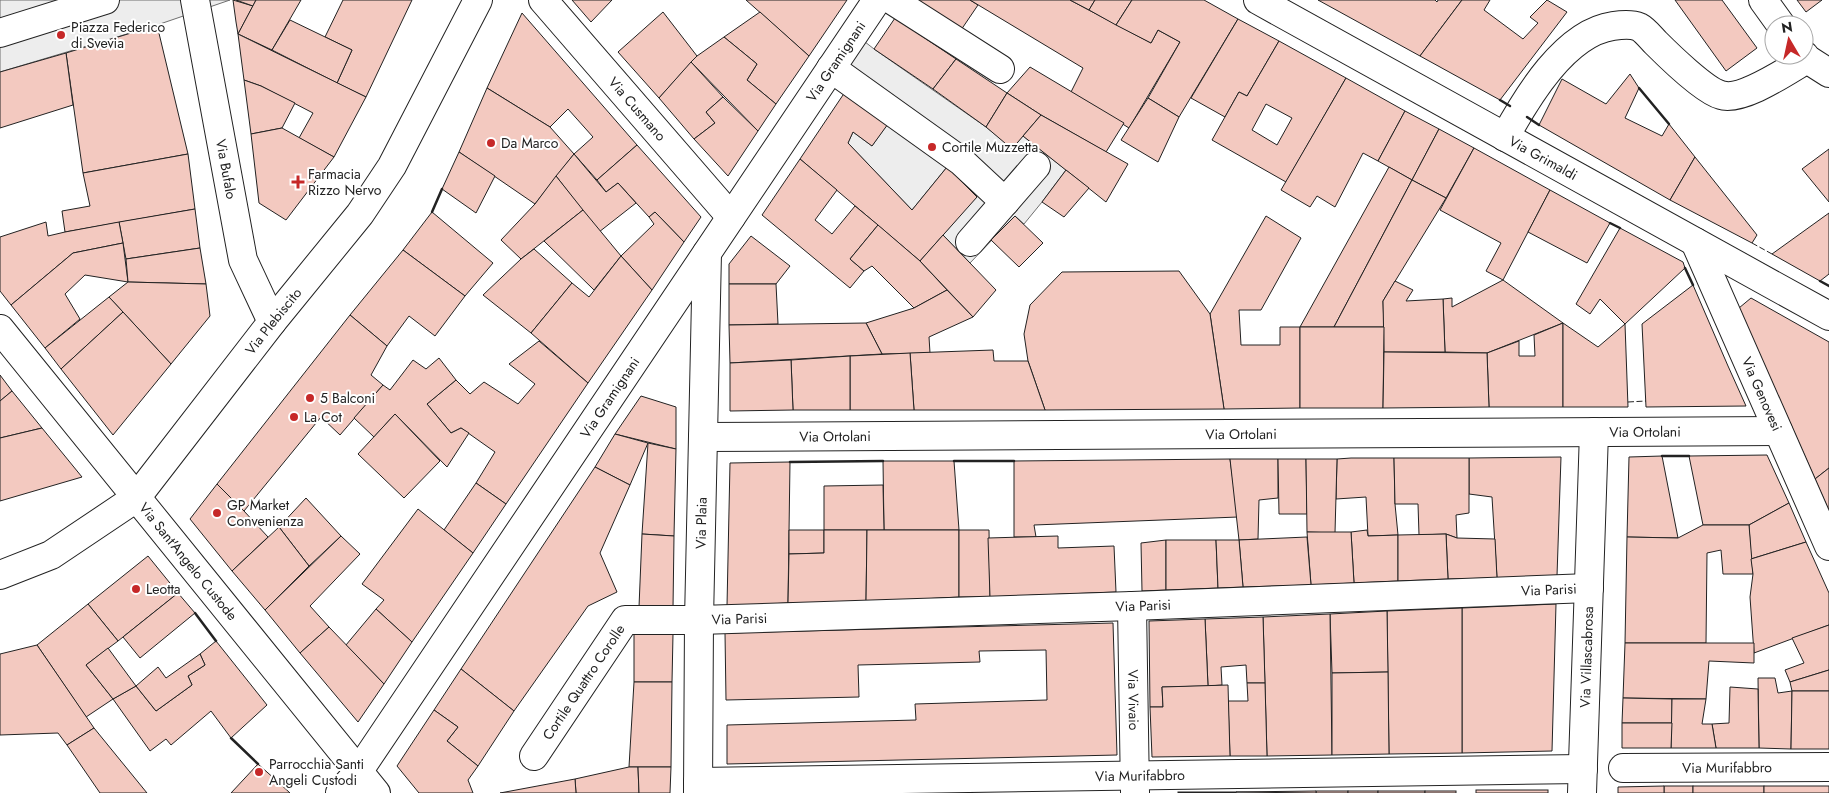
<svg xmlns="http://www.w3.org/2000/svg" width="1829" height="793" font-family="Jost,sans-serif">
<style>
.parking{fill:#ededed;stroke:#6f6f6f}
.building{fill:#f3c9c0;stroke:#222;fill-rule:evenodd}
.lines{fill:none;stroke-linecap:round;stroke-linejoin:round}
.minor-casing{stroke:#222;stroke-width:30}
.major-casing{stroke:#222;stroke-width:30}
.minor{stroke:#fff;stroke-width:28}
.major{stroke:#fff;stroke-width:28}
.fence{stroke:#222;stroke-width:1;stroke-dasharray:6 2.5;stroke-linecap:butt}
.wall{stroke:#222;stroke-width:2.5}
.poi-dot{fill:#c62828;stroke:#fff;stroke-width:2}
.labels{text-anchor:middle;dominant-baseline:central;stroke-width:4;stroke-linejoin:round;paint-order:stroke}
.poi-label{font-size:14px;fill:#222;stroke:#fff;text-anchor:start}
.street-label{font-size:14px;fill:#222;stroke:#fff}
</style>
<rect width="100%" height="100%" fill="#fff"/>
<g class="parking">
<path d="M0,0H230L157,25L0,72Z"/>
<path d="M855,34L874,49L986,127L1012,148L1023,136L1066,170L1042,202L1024,224L1015,216L970,263L943,235L977,196L947,167L912,210L848,143L853,132L872,146L888,123L825,77Z"/>
</g>
<g class="building">
<path d="M233,0L253,6L238,34L236,22Z"/>
<path d="M236,0H256L253,6Z"/>
<path d="M256,0H301L272,50L238,34Z"/>
<path d="M343,0H412L366,97L337,83L352,50L325,37Z"/>
<path d="M572,0H612L591,22Z"/>
<path d="M746,0H847L809,56Z"/>
<path d="M915,0H970L978,5L961,30Z"/>
<path d="M970,0H1070L1151,43L1158,30L1180,42L1129,128L1071,92L1083,68Z"/>
<path d="M1070,0H1095L1089,10Z"/>
<path d="M1095,0H1132L1116,25L1089,10Z"/>
<path d="M1132,0H1204L1238,19L1179,117L1148,98L1180,42L1158,30L1151,43L1116,25Z"/>
<path d="M1318,0H1435L1437,2L1438,0H1462L1420,56Z"/>
<path d="M1462,0H1490L1484,10L1523,39L1538,23L1530,17L1547,0L1567,12L1500,100L1420,56Z"/>
<path d="M1675,0H1722L1757,48L1726,71Z"/>
<path d="M1797,0H1822L1806,12Z"/>
<path d="M663,12L697,56L659,98L618,52Z"/>
<path d="M760,12L809,56L776,104L747,80L757,64L724,37Z"/>
<path d="M522,13L637,145L597,180L574,154L593,137L568,109L550,127L487,88Z"/>
<path d="M895,18L956,59L933,89L874,49Z"/>
<path d="M1238,19L1279,41L1247,96L1239,92L1225,117L1191,98Z"/>
<path d="M290,20L352,50L337,83L272,50Z"/>
<path d="M157,25L188,154L83,173L66,53Z"/>
<path d="M238,34L366,97L334,157L299,138L313,113L261,86L244,80Z"/>
<path d="M724,37L757,64L747,80L776,104L758,131L691,62L697,56Z"/>
<path d="M1279,41L1346,78L1286,182L1212,140L1239,92L1247,96ZM1266,104L1292,118L1277,145L1252,130Z"/>
<path d="M66,53L73,105L0,128V72Z"/>
<path d="M956,59L1007,93L986,127L933,89Z"/>
<path d="M691,62L723,97L706,112L715,123L694,139L659,98Z"/>
<path d="M1030,67L1124,123L1106,152L1041,115L1007,93Z"/>
<path d="M1630,74L1639,88L1625,118L1662,136L1669,124L1695,157L1670,200L1539,125L1562,79L1606,104Z"/>
<path d="M1346,78L1405,111L1378,161L1363,153L1335,207L1317,196L1310,207L1281,190Z"/>
<path d="M244,80L261,86L295,103L282,128L251,134Z"/>
<path d="M487,88L550,127L574,154L535,204L459,152Z"/>
<path d="M845,92L888,124L872,146L853,132L848,143L912,210L947,167L977,197L920,261L800,159Z"/>
<path d="M1007,93L1041,115L1012,149L986,127Z"/>
<path d="M723,97L758,131L728,176L694,139L715,123L706,112Z"/>
<path d="M1148,98L1179,117L1158,162L1121,140Z"/>
<path d="M1405,111L1439,129L1412,180L1378,161Z"/>
<path d="M1041,115L1128,164L1106,202L1023,136Z"/>
<path d="M282,128L334,157L286,220L259,203L251,134Z"/>
<path d="M1439,129L1474,148L1446,198L1412,180Z"/>
<path d="M637,145L701,217L684,242L655,212L649,217L618,183L606,192L597,180Z"/>
<path d="M1474,148L1550,190L1503,280L1486,271L1501,243L1440,210Z"/>
<path d="M1829,149V202L1802,169Z"/>
<path d="M459,152L495,176L476,213L442,189Z"/>
<path d="M188,154L195,209L65,232L62,211L90,206L83,173Z"/>
<path d="M574,154L606,192L618,183L636,203L599,232L556,176Z"/>
<path d="M1695,157L1757,235L1752,243L1670,200Z"/>
<path d="M800,159L837,190L815,220L832,234L855,206L878,225L850,259L864,271L850,288L762,215Z"/>
<path d="M1389,167L1412,180L1334,327H1300Z"/>
<path d="M1066,170L1089,188L1064,217L1042,202Z"/>
<path d="M556,176L583,210L521,259L501,240L535,204Z"/>
<path d="M1412,180L1446,198L1383,301L1384,327H1334Z"/>
<path d="M1550,190L1610,223L1587,263L1528,232Z"/>
<path d="M195,209L200,248L126,259L119,222Z"/>
<path d="M583,210L621,256L594,290L544,241Z"/>
<path d="M432,212L493,263L465,296L403,250Z"/>
<path d="M655,212L684,242L652,290L621,256L654,224L649,217Z"/>
<path d="M1829,213V274L1820,281L1772,254Z"/>
<path d="M1015,216L1043,243L1019,267L991,240Z"/>
<path d="M1266,216L1301,238L1261,310H1239L1241,345H1280V327H1300V408L1224,409L1210,314Z"/>
<path d="M46,222L48,236L65,232L119,222L123,243L73,253L11,305L0,291V237Z"/>
<path d="M878,225L920,261L947,290L914,308L872,266L864,271L850,259Z"/>
<path d="M1620,228L1683,262L1685,268L1625,324L1600,299L1590,314L1576,304Z"/>
<path d="M943,235L996,290L973,317L920,261Z"/>
<path d="M751,236L790,266L776,284H729V264Z"/>
<path d="M123,243L128,282L85,275L65,294L80,319L45,348L11,305L73,253Z"/>
<path d="M200,248L206,284L128,282L126,259Z"/>
<path d="M534,249L572,283L531,333L483,295L521,259Z"/>
<path d="M403,250L465,296L435,336L409,316L387,346L350,315Z"/>
<path d="M621,256L652,290L588,383L531,333L572,283L589,297Z"/>
<path d="M1179,271L1210,314L1224,409L1045,410L1028,361L1024,334L1030,305L1062,272Z"/>
<path d="M1503,280L1563,323L1487,353L1445,352L1443,299L1452,298V307Z"/>
<path d="M1395,281L1413,290L1406,301L1443,299L1445,352H1384L1383,301Z"/>
<path d="M128,282L206,284L210,316L171,364L109,297Z"/>
<path d="M729,284H776L778,324L729,325Z"/>
<path d="M1693,285L1728,366L1746,406L1646,407L1642,324Z"/>
<path d="M947,290L973,317L929,337L930,353L882,354L866,323L914,308Z"/>
<path d="M109,297L123,312L61,369L45,348Z"/>
<path d="M1751,298L1829,342V468L1815,479L1739,308Z"/>
<path d="M123,312L171,364L113,435L61,369Z"/>
<path d="M350,315L387,346L371,375L383,385L340,435L321,417L244,511L217,484Z"/>
<path d="M866,323L882,354L730,363L729,325Z"/>
<path d="M1563,323V407H1489L1487,353L1519,341V356H1535L1534,335Z"/>
<path d="M1563,323L1598,347L1625,324L1628,407H1563Z"/>
<path d="M1300,327H1384L1383,408H1300Z"/>
<path d="M539,341L588,383L506,504L476,483L495,452L461,428L451,433L427,404L456,380L470,394L484,382L518,404L535,384L509,364Z"/>
<path d="M993,350L994,361H1028L1045,410H914L910,353Z"/>
<path d="M1384,352L1487,353L1489,407L1383,408Z"/>
<path d="M910,353L914,410H850V356Z"/>
<path d="M850,356V410H793L791,360Z"/>
<path d="M439,358L456,380L427,404L451,433L461,428L469,433L447,467L395,414L374,437L354,418L383,385L390,390L413,360L426,369Z"/>
<path d="M791,360L793,410L730,411V363Z"/>
<path d="M0,375L12,391L0,401Z"/>
<path d="M12,391L42,428L0,438V401Z"/>
<path d="M641,396L676,407V449L615,434Z"/>
<path d="M395,414L440,461L404,498L358,454Z"/>
<path d="M42,428L82,477L0,501V438Z"/>
<path d="M615,434L648,443L630,485L595,467Z"/>
<path d="M648,443L676,449L674,536L642,534Z"/>
<path d="M1767,455L1789,503L1749,525H1703L1689,456Z"/>
<path d="M1662,456L1678,538L1627,537L1629,457Z"/>
<path d="M1561,457L1557,576L1497,578L1492,497L1469,494V458Z"/>
<path d="M1351,458H1394L1395,504L1398,535L1368,536L1366,497L1336,499L1337,459Z"/>
<path d="M1394,458H1469V513L1456,515L1457,538L1446,534L1419,535L1418,504H1395Z"/>
<path d="M1230,459L1238,517L1034,525L1036,537H1014V461Z"/>
<path d="M1230,459H1278V498L1259,500L1258,539L1239,540Z"/>
<path d="M1278,459H1306L1307,514H1279Z"/>
<path d="M1306,459H1337L1335,533L1307,532Z"/>
<path d="M883,461H954L959,530H884Z"/>
<path d="M790,462L788,603L727,606L730,463Z"/>
<path d="M595,467L630,485L600,553L617,592L588,606L514,711L461,669Z"/>
<path d="M1829,468V511L1815,479Z"/>
<path d="M476,483L506,504L473,553L444,530Z"/>
<path d="M217,484L244,511L268,537L232,571L190,519Z"/>
<path d="M883,485L884,530H824V486Z"/>
<path d="M306,498L341,536L309,566L279,527Z"/>
<path d="M1789,503L1806,542L1751,559L1749,525Z"/>
<path d="M418,509L473,553L412,642L376,609L384,600L362,584Z"/>
<path d="M1703,525H1749L1753,574H1723L1721,550L1707,553L1706,643H1625L1627,537L1678,538Z"/>
<path d="M279,527L309,566L265,610L232,571Z"/>
<path d="M789,530H824V553L789,554Z"/>
<path d="M824,530H867L866,602L788,603L789,554L824,553Z"/>
<path d="M867,530H959V597L866,602Z"/>
<path d="M959,530H989L990,597H959Z"/>
<path d="M1367,530L1368,536L1398,535V581L1354,583L1351,532Z"/>
<path d="M1307,532H1351L1354,583L1311,585Z"/>
<path d="M642,534L674,536L673,608L639,607Z"/>
<path d="M1446,534L1457,538L1495,539L1497,578L1448,579Z"/>
<path d="M1446,534L1448,579L1398,581V535Z"/>
<path d="M341,536L360,554L310,606L329,627L300,653L265,610Z"/>
<path d="M1058,536V548L1114,546L1116,592L990,597L988,538Z"/>
<path d="M1307,537L1311,585L1243,587L1239,540Z"/>
<path d="M1166,540V590L1142,591L1141,543Z"/>
<path d="M1166,540H1216L1218,588L1166,590Z"/>
<path d="M1216,540H1239L1243,587L1218,588Z"/>
<path d="M1806,542L1829,593V625L1754,653L1750,597L1753,574L1751,559Z"/>
<path d="M148,556L178,593L118,641L88,604Z"/>
<path d="M178,593L195,613L140,658L123,637Z"/>
<path d="M88,604L118,641L86,665L113,699L86,717L37,645Z"/>
<path d="M1556,604L1552,751L1462,753V608Z"/>
<path d="M1462,608V753L1389,754L1387,611Z"/>
<path d="M376,609L412,642L384,684L346,645Z"/>
<path d="M1387,611L1388,672L1332,673L1330,614Z"/>
<path d="M1330,614L1332,755L1267,756L1263,617Z"/>
<path d="M1263,617L1265,683H1247L1246,665L1221,667L1222,685L1208,686L1205,619Z"/>
<path d="M1205,619L1208,686L1162,687L1163,707H1150L1149,621Z"/>
<path d="M1113,623L1117,755L727,764V725L916,720L915,704L1047,700L1046,650L979,651L980,662L858,665L859,697L726,700L725,633Z"/>
<path d="M1829,625V670L1790,682L1785,670L1804,663L1792,638Z"/>
<path d="M329,627L384,684L358,722L300,653Z"/>
<path d="M634,634H673L672,682H634Z"/>
<path d="M216,641L267,705L231,738L211,711L171,745L166,739L150,751L113,699L136,686L156,711L192,685L188,676L205,665L200,654Z"/>
<path d="M1625,643H1754V663L1709,661L1706,699L1623,698Z"/>
<path d="M37,645L94,728L67,745L58,733L0,735V654Z"/>
<path d="M108,648L136,686L113,699L86,665Z"/>
<path d="M200,654L205,665L188,676L192,685L156,711L136,686L158,667L166,678Z"/>
<path d="M461,669L514,711L478,766L447,741L458,727L434,710Z"/>
<path d="M1829,670V691H1792L1790,682Z"/>
<path d="M1388,672L1389,754L1332,755V673Z"/>
<path d="M1758,678H1775L1778,693L1792,691L1791,749L1759,748Z"/>
<path d="M634,682H672L671,767H629Z"/>
<path d="M1247,683H1265L1267,756H1230L1228,701H1248Z"/>
<path d="M1228,685L1230,756L1152,757L1150,707H1163L1162,687Z"/>
<path d="M1730,687L1758,689L1759,748H1716L1712,724L1729,723Z"/>
<path d="M1792,691H1829V749H1791Z"/>
<path d="M1623,698L1672,699V723H1622Z"/>
<path d="M1672,699H1706L1702,724H1712L1716,748H1671Z"/>
<path d="M434,710L458,727L447,741L478,766L468,780L473,793H419L397,766Z"/>
<path d="M1622,723H1672L1671,748H1622Z"/>
<path d="M94,728L147,793H100L67,745Z"/>
<path d="M258,764L277,781L290,793H231Z"/>
<path d="M629,767H638L639,793H576L575,779Z"/>
<path d="M638,767H671L670,793H639Z"/>
<path d="M575,779L576,793H500Z"/>
<rect x="1664" y="786" width="29" height="7"/>
<path d="M1664,786V793H1618V787Z"/>
<rect x="1693" y="786" width="71" height="7"/>
<rect x="1764" y="786" width="65" height="7"/>
<rect x="1476" y="790" width="72" height="3"/>
<rect x="1316" y="791" width="32" height="2"/>
<path d="M1316,791V793L1236,792Z"/>
<rect x="1348" y="791" width="30" height="2"/>
<rect x="1378" y="791" width="47" height="2"/>
<rect x="1425" y="791" width="31" height="2"/>
<rect x="1178" y="792" width="58" height="1"/>
</g>
<g class="lines">
<g class="minor-casing">
<g id="minor">
<path id="s1" d="M195,0L243,260L272,322"/>
<path id="s2" d="M543,0L731,217"/>
<path d="M892,0L1000,69"/>
<path id="s3" d="M1258,0L1829,316"/>
<path d="M1763,0L1781,25"/>
<path d="M0,33L105,0"/>
<path d="M1804,55L1807,59L1829,73"/>
<path d="M831,68L961,161L1005,202"/>
<path d="M1505,137C1527,97 1565,33 1613,26C1620,25 1632,24 1639,27C1645,30 1651,38 1656,43C1668,55 1705,91 1721,95C1742,102 1788,70 1807,59"/>
<path d="M970,242L1036,166"/>
<path id="s4" d="M1695,242L1829,546"/>
<path id="s5" d="M0,329L376,793"/>
<path id="s6" d="M703,437L1778,431"/>
<path id="s7" d="M1132,606L1135,792"/>
<path id="s8" d="M534,756L625,620H699L1132,606L1589,588"/>
<path id="s9" d="M1623,768L1829,767"/>
<path id="s10" d="M698,782L1583,769"/>
<path id="s11" d="M340,793L358,772L877,0"/>
<path id="s12" d="M698,793L699,620L707,253"/>
<path id="s13" d="M1582,793L1594,432"/>
</g>
</g>
<g class="major-casing">
<g id="major">
<path id="s14" d="M0,575L51,555L136,498L272,322L360,214L392,166L478,0"/>
</g>
</g>
<use href="#minor" class="minor"/>
<use href="#major" class="major"/>
<g class="fence">
<path d="M1752,243L1772,254"/>
<path d="M1628,402L1646,401"/>
</g>
<g class="wall">
<path d="M1639,88L1669,124"/>
<path d="M1500,100L1510,106"/>
<path d="M1527,117L1539,125"/>
<path d="M432,212L442,189"/>
<path d="M1610,223L1620,228"/>
<path d="M1685,268L1693,285"/>
<path d="M1820,281L1829,286"/>
<path d="M1662,456H1689"/>
<path d="M954,461H1014"/>
<path d="M790,462L883,461"/>
<path d="M195,613L216,641"/>
<path d="M231,738L258,764"/>
</g>
</g>
<g class="poi-dot">
<circle cx="61" cy="35" r="5"/>
<circle cx="491" cy="143" r="5"/>
<circle cx="932" cy="147" r="5"/>
<path d="M295.5 174.5h5v5h5v5h-5v5h-5v-5h-5v-5h5z"/>
<circle cx="310" cy="398" r="5"/>
<circle cx="294" cy="417" r="5"/>
<circle cx="217" cy="513" r="5"/>
<circle cx="136" cy="589" r="5"/>
<circle cx="259" cy="772" r="5"/>
</g>
<g class="labels">
<g class="poi-label">
<text x="71" y="27">Piazza Federico<tspan x="71" dy="16">di Svevia</tspan></text>
<text x="501" y="143">Da Marco</text>
<text x="942" y="147">Cortile Muzzetta</text>
<text x="308" y="174">Farmacia<tspan x="308" dy="16">Rizzo Nervo</tspan></text>
<text x="320" y="398">5 Balconi</text>
<text x="304" y="417">La Cot</text>
<text x="227" y="505">GP Market<tspan x="227" dy="16">Convenienza</tspan></text>
<text x="146" y="589">Leotta</text>
<text x="269" y="764">Parrocchia Santi<tspan x="269" dy="16">Angeli Custodi</tspan></text>
</g>
<g class="street-label">
<text stroke="none"><textPath href="#s11" startOffset="884">Via Gramignani</textPath></text>
<text stroke="none"><textPath href="#s2" startOffset="144">Via Cusmano</textPath></text>
<text stroke="none"><textPath href="#s3" startOffset="326">Via Grimaldi</textPath></text>
<text stroke="none"><textPath href="#s1" startOffset="172">Via Bufalo</textPath></text>
<text stroke="none"><textPath href="#s14" startOffset="381">Via Plebiscito</textPath></text>
<text stroke="none"><textPath href="#s4" startOffset="166">Via Genovesi</textPath></text>
<text stroke="none"><textPath href="#s11" startOffset="479">Via Gramignani</textPath></text>
<text stroke="none"><textPath href="#s6" startOffset="942">Via Ortolani</textPath></text>
<text stroke="none"><textPath href="#s6" startOffset="538">Via Ortolani</textPath></text>
<text stroke="none"><textPath href="#s6" startOffset="132">Via Ortolani</textPath></text>
<text stroke="none"><textPath href="#s12" startOffset="270">Via Plaia</textPath></text>
<text stroke="none"><textPath href="#s5" startOffset="299">Via Sant'Angelo Custode</textPath></text>
<text stroke="none"><textPath href="#s8" startOffset="1088">Via Parisi</textPath></text>
<text stroke="none"><textPath href="#s8" startOffset="682">Via Parisi</textPath></text>
<text stroke="none"><textPath href="#s8" startOffset="278">Via Parisi</textPath></text>
<text stroke="none"><textPath href="#s13" startOffset="136">Via Villascabrosa</textPath></text>
<text stroke="none"><textPath href="#s8" startOffset="89">Cortile Quattro Corolle</textPath></text>
<text stroke="none"><textPath href="#s7" startOffset="94">Via Vivaio</textPath></text>
<text stroke="none"><textPath href="#s9" startOffset="104">Via Murifabbro</textPath></text>
<text stroke="none"><textPath href="#s10" startOffset="442">Via Murifabbro</textPath></text>
</g>
</g>
<g transform="translate(1789 40) rotate(351)"><circle r="24" fill="#ffffff" stroke="#a7a7a7"/>
<path d="M0-4L9 19L0 12L-9 19Z" fill="#c62828"/>
<text y="-8" font-size="14" font-weight="bold" text-anchor="middle" fill="#222222">N</text>
</g>
</svg>
